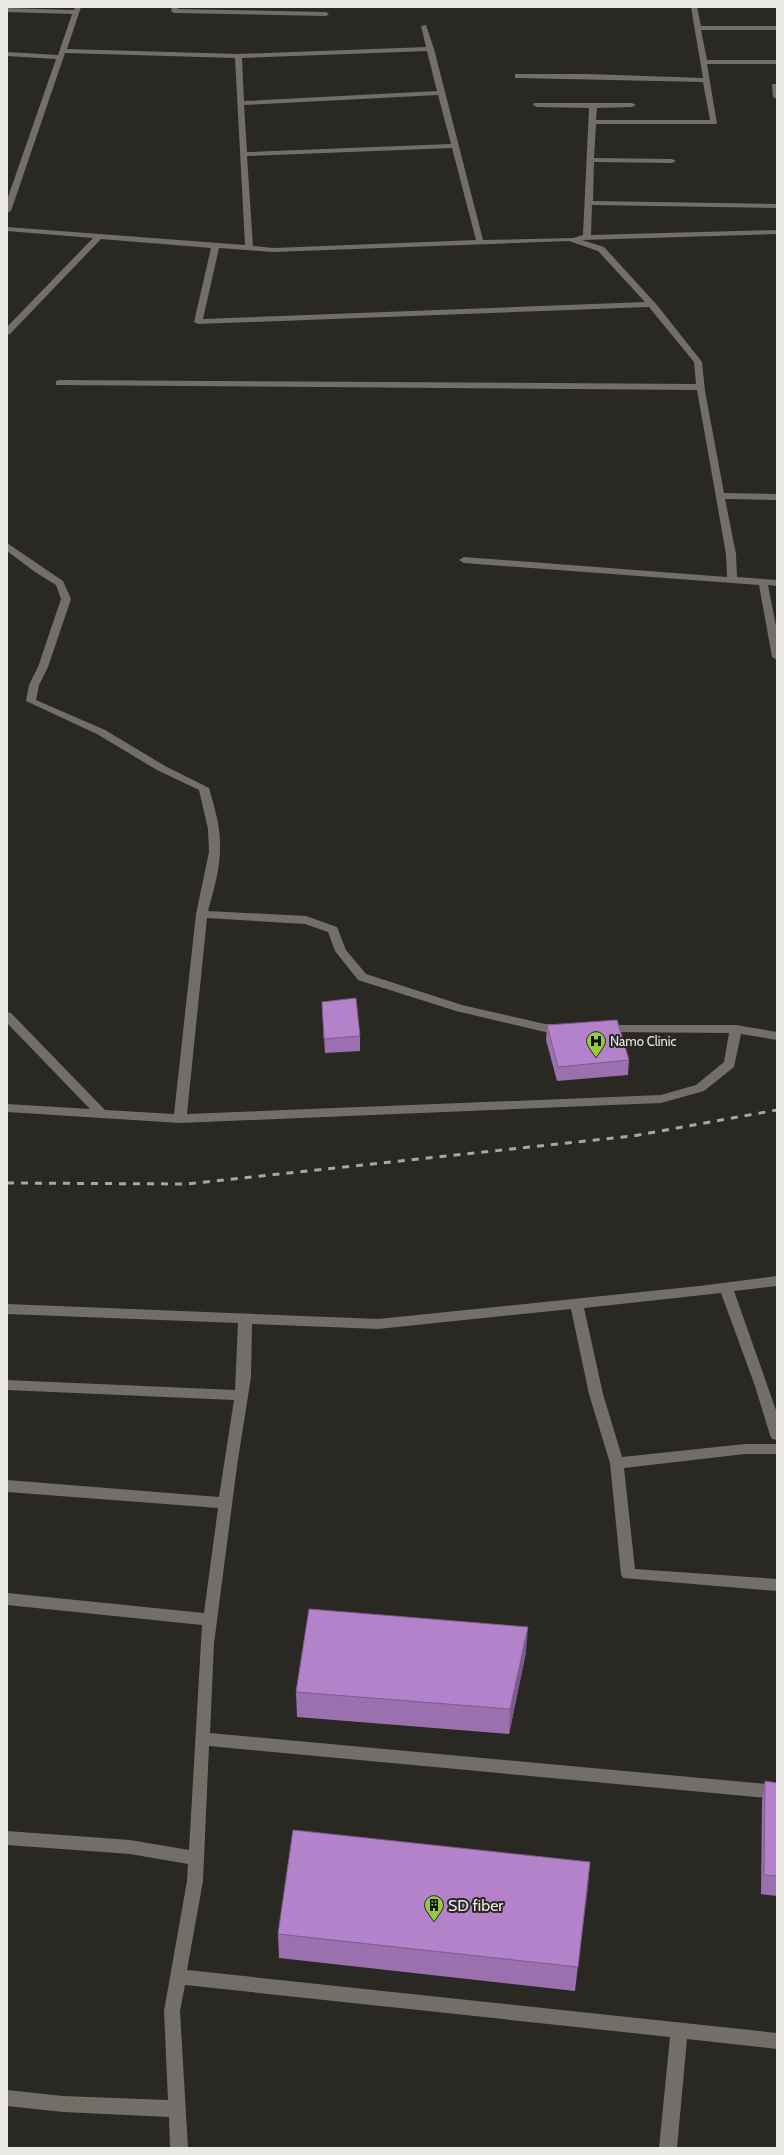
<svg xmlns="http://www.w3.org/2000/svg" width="784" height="2155" font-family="Cabin,sans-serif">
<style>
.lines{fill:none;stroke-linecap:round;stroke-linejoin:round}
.minor{fill:#716f68;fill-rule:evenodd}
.rail{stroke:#a7a6a1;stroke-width:3;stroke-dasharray:7 7;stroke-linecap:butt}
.wall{fill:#9a70af}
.shaded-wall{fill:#7d5b8e}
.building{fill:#b382cb;stroke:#7d5b8e}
.labels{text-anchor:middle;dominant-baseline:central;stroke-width:4;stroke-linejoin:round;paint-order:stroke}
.poi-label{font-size:13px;fill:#ebeae6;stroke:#2a2822;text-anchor:start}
.near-poi-label{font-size:16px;fill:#ebeae6;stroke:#2a2822;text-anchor:start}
</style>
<rect width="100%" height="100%" fill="#2a2822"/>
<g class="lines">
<g class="minor">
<path d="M75,7H81L67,49L238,54L426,47L421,26L426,25L434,49L483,240L573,238L583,235L589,108L537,107L533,105L534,103H632L636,105L632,107L597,108L596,120H710L703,82L518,78H515V74H587L703,78L691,7H697L701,26H777V30H701L707,60H777V64H707L717,124H596L594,158L672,159L676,161L672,163L594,162L593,201L777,204V208L592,205L591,235L777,230V234L582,240L604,247L657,305L702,362L705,391L724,493L777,494V500L725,499L736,554L737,577L777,580V586L768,585L777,631V660L772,657L759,585L464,563L459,560L464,557L727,577L726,554L697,390L56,385V381L59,380L696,384L694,362L649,307L198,324L194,322L211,248L101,239L10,334L7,335V327L93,238L7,231V227L245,245L235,58L65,53L11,211L7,213V200L56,59L7,56V52L58,55L72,14L7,12V8L74,10ZM427,51L437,91L244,101L242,58ZM438,95L451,144L247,152L244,105ZM452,148L476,240L273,248L253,246L247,156ZM569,241L598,251L645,302L203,319L219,248L273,252Z"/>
<path d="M172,7H178V9L326,12L329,14L326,16L174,13L171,11Z"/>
<path d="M772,84H777V99L773,97Z"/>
<path d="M7,543L63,581L71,599L48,667L39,685L36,700L105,730L165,766L209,788C214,806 220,824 220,843C221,866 214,889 208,911L306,916L337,927L346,950L366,974L462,1005L545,1024H562L568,1028L562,1032H545L456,1011L358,980L335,951L328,932L305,924L207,918L187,1114L661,1095L696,1085L724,1062L729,1033L603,1032L599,1031L597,1028L599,1025H736L777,1032V1040L741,1034L734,1067L704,1091L661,1103L180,1123L7,1112V1104L90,1109L7,1023V1012L11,1013L105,1110L174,1114L196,914L209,852L208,829L199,790L157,770L97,734L26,701L29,685L38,667L61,599L56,585L35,572L7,551Z"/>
<path d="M777,1276V1286L734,1291L777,1413V1440L772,1439L770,1435L755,1386L721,1293L584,1308L603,1394L622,1457L745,1444H777V1454H745L624,1468L635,1569L777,1579V1591L623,1578L621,1574L610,1463L589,1394L571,1309L378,1329L252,1324L251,1377L237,1466L214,1644L210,1733L777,1785V1799L209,1746L203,1881L187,1970L777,2033V2049L687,2039L677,2148H659L670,2037L185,1985L180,2011L188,2148H170L169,2117L63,2112L7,2106V2090L63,2096L168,2100L164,2011L187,1881L188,1864L130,1854L7,1845V1831L130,1840L189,1850L202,1625L7,1605V1593L204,1613L218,1508L7,1492V1480L219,1497L234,1400L7,1390V1380L235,1390L238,1323L7,1314V1304L378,1319L699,1286Z"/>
</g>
<path class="rail" d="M7,1183L186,1184L633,1136L777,1110"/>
</g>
<g class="wall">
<path d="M322,1002L360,1036V1051L325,1053Z"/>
<path d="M547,1025L629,1060L628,1075L557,1081L546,1040Z"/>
<path d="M526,1652L509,1734L297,1717L296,1692Z"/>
<path d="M765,1781L777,1783V1896L761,1894L762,1801Z"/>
<path d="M590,1862L575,1991L279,1958L278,1934Z"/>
</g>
<g class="shaded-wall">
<path d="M528,1627L526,1652L509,1734L510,1709Z"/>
<path d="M590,1862L588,1887L575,1991L578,1967Z"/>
</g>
<g class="building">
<path d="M356,998L360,1036L324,1039L322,1002Z"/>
<path d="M617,1020L629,1060L558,1067L547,1025Z"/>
<path d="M309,1609L528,1627L510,1709L296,1692Z"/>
<path d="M765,1781L777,1783V1876L764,1875Z"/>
<path d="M293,1830L590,1862L578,1967L278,1934Z"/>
</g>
<defs>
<g id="hospital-pin" transform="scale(1)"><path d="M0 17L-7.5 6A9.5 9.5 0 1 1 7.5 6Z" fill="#93cc3d" stroke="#2a2822"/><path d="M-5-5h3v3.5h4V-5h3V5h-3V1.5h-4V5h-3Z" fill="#111"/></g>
<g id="building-pin" transform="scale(1)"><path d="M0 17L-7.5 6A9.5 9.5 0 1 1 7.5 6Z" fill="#93cc3d" stroke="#2a2822"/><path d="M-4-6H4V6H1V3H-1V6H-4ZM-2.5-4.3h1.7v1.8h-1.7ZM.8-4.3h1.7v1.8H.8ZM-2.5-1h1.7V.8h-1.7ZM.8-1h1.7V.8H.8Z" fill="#111"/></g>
</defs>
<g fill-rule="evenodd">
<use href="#hospital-pin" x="596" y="1041"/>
<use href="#building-pin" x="434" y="1905"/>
</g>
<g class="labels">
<g class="poi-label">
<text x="610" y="1041">Namo Clinic</text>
</g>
<g class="near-poi-label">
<text x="448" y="1905">SD fiber</text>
</g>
</g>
<rect width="784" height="2155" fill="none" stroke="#ebeae6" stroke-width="16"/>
</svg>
